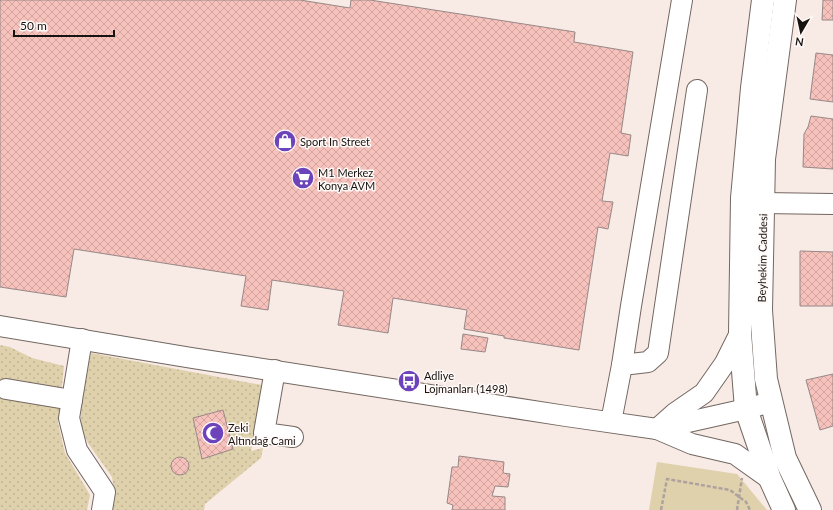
<svg xmlns="http://www.w3.org/2000/svg" width="833" height="510" font-family="Lato,sans-serif">
<style>
.grass{fill:url(#grass-dots)}
.park{fill:#dfd1ab}
.building{fill:url(#building-cross-hatch);stroke:#978887}
.lines{fill:none;stroke-linecap:round;stroke-linejoin:round}
.minor-casing{stroke:#736761;stroke-width:22}
.major-casing{stroke:#736761;stroke-width:24}
.path{stroke:#ada29e;stroke-width:2.5;stroke-dasharray:4 2;stroke-linecap:butt}
.minor{stroke:#fff;stroke-width:20}
.major{stroke:#fff;stroke-width:22}
.labels{text-anchor:middle;dominant-baseline:central;stroke-width:3;stroke-linejoin:round;paint-order:stroke}
.poi-label{font-size:11px;fill:#171311;stroke:#fff9f7;text-anchor:start}
.street-label{font-size:11px;fill:#171311;stroke:#fff9f7}
</style>
<defs>
<pattern id="grass-dots" width="8" height="8" patternUnits="userSpaceOnUse"><rect width="8" height="8" fill="#dfd1ab"/><path d="M2 2h.1M6 6h.1" fill="none" stroke="#bfb392" stroke-width="1.8" stroke-linecap="round"/></pattern>
<pattern id="building-cross-hatch" width="8" height="8" patternUnits="userSpaceOnUse"><rect width="8" height="8" fill="#f7c1bc"/><path d="M0 0l8 8M0 8l8-8" fill="none" stroke="#d3a5a1"/></pattern>
</defs>
<rect width="100%" height="100%" fill="#f8eae4"/>
<g class="grass">
<path d="M0,345L10,347L32,358L64,366L58,423L65,453L90,495L87,510H0Z"/>
<path d="M91,353L262,385L251,451L263,448L261,458L205,504L204,510H113L115,494L112,477L88,443L80,426L82,403Z"/>
</g>
<path class="park" d="M657,462L737,474L767,510H649Z"/>
<g class="building">
<path d="M0,0H300L350,8L351,0H370L575,32L574,42L633,52L621,133L631,135L628,156L610,153L602,201L613,202L608,229L598,227L579,350L504,338V336L464,329L467,310L393,298L388,333L338,325L344,291L272,280L268,310L241,306L246,276L74,249L66,297L0,287Z"/>
<path d="M823,0H833V20H822Z"/>
<path d="M816,53L833,55V102L810,99Z"/>
<path d="M811,116L833,119V169L803,167L804,134L808,127Z"/>
<path d="M800,251L833,252V306H800Z"/>
<path d="M463,334L488,338L485,352L461,349Z"/>
<path d="M833,374V426L820,430L806,380Z"/>
<path d="M223,410L233,449L202,459L193,418Z"/>
<path d="M459,456L504,462L503,473L510,474L508,487L495,486L492,496L505,497V510H452L453,505L447,503L452,467H458Z"/>
<circle cx="180" cy="466" r="9"/>
</g>
<g class="lines">
<g class="minor-casing">
<g id="minor">
<path d="M762,203L833,204"/>
<path d="M0,326L192,358L566,416L657,429L746,409L771,402"/>
<path d="M740,333L725,363L704,393L675,413L657,429L692,444L735,454L770,479"/>
<path d="M82,339L69,418L77,450L105,492L102,510"/>
<path d="M622,365L648,362L658,353L697,90"/>
<path d="M275,370L264,433L293,437"/>
<path d="M6,389L72,400"/>
<path d="M611,422L622,365L631,306L682,0"/>
</g>
</g>
<g class="major-casing">
<g id="major">
<path d="M763,0L752,88L742,198L740,333L746,409L770,479L784,510"/>
<path d="M785,0L764,159L761,310L766,379L785,458L810,510"/>
</g>
</g>
<g class="path">
<path d="M661,510L667,479L730,490L746,502L750,510"/>
<path d="M737,510L742,478"/>
</g>
<use href="#minor" class="minor"/>
<use href="#major" class="major"/>
</g>
<defs>
<g id="shop-disc" transform="scale(1.15)"><circle r="9.5" fill="#6d43bb" stroke="#fff9f7"/><path d="M-5-2.5h2.3a2.7 3.5 0 0 1 5.4 0H5L5.5 6h-11ZM-1.5-2.5h3a1.5 2.3 0 0 0-3 0Z" fill="#fff"/></g>
<g id="supermarket-disc" transform="scale(1.15)"><circle r="9.5" fill="#6d43bb" stroke="#fff9f7"/><path d="M-6-5.5h2.5l.6 2H6L4.5 2H-2.5L-4.4-4H-6ZM-1.5 3.2a1.3 1.3 0 1 0 .1 0ZM3 3.2a1.3 1.3 0 1 0 .1 0Z" fill="#fff"/></g>
<g id="bus-disc" transform="scale(1.15)"><circle r="9.5" fill="#6d43bb" stroke="#fff9f7"/><path d="M-5-6H5V4H4V6H2V4H-2V6H-4V4H-5ZM-3.5-4V0h7V-4ZM-3.5 1.2v1.5H-2V1.2ZM2 1.2v1.5H3.5V1.2Z" fill="#fff"/></g>
<g id="mosque-disc" transform="scale(1.15)"><circle r="9.5" fill="#6d43bb" stroke="#fff9f7"/><path d="M3.5-4.9A6 6 0 1 0 3.5 4.9A5 5 0 1 1 3.5-4.9Z" fill="#fff"/></g>
</defs>
<g fill-rule="evenodd">
<use href="#shop-disc" x="285" y="141"/>
<use href="#supermarket-disc" x="303" y="178"/>
<use href="#bus-disc" x="409" y="381"/>
<use href="#mosque-disc" x="213" y="433"/>
</g>
<g class="labels">
<g class="poi-label">
<text x="300" y="141">Sport In Street</text>
<text x="318" y="172">M1 Merkez<tspan x="318" dy="13">Konya AVM</tspan></text>
<text x="424" y="375">Adliye<tspan x="424" dy="13">Lojmanları (1498)</tspan></text>
<text x="228" y="427">Zeki<tspan x="228" dy="13">Altındağ Cami</tspan></text>
</g>
<g class="street-label">
<text transform="translate(762 258) rotate(-89)">Beyhekim Caddesi</text>
</g>
</g>
<g transform="translate(801 32) rotate(189)" stroke="#fff9f7" stroke-width="3" paint-order="stroke">
<path d="M0-3L7 15L0 10L-7 15Z" fill="#171311"/>
<text y="-6" font-size="11" font-weight="bold" text-anchor="middle" fill="#171311">N</text>
</g>
<path d="M14 30v6h100v-6" fill="none" stroke="#171311" stroke-width="2"/>
<text x="20" y="30" font-size="12" fill="#171311" stroke="#fff9f7" stroke-width="3" paint-order="stroke">50 m</text>
</svg>
